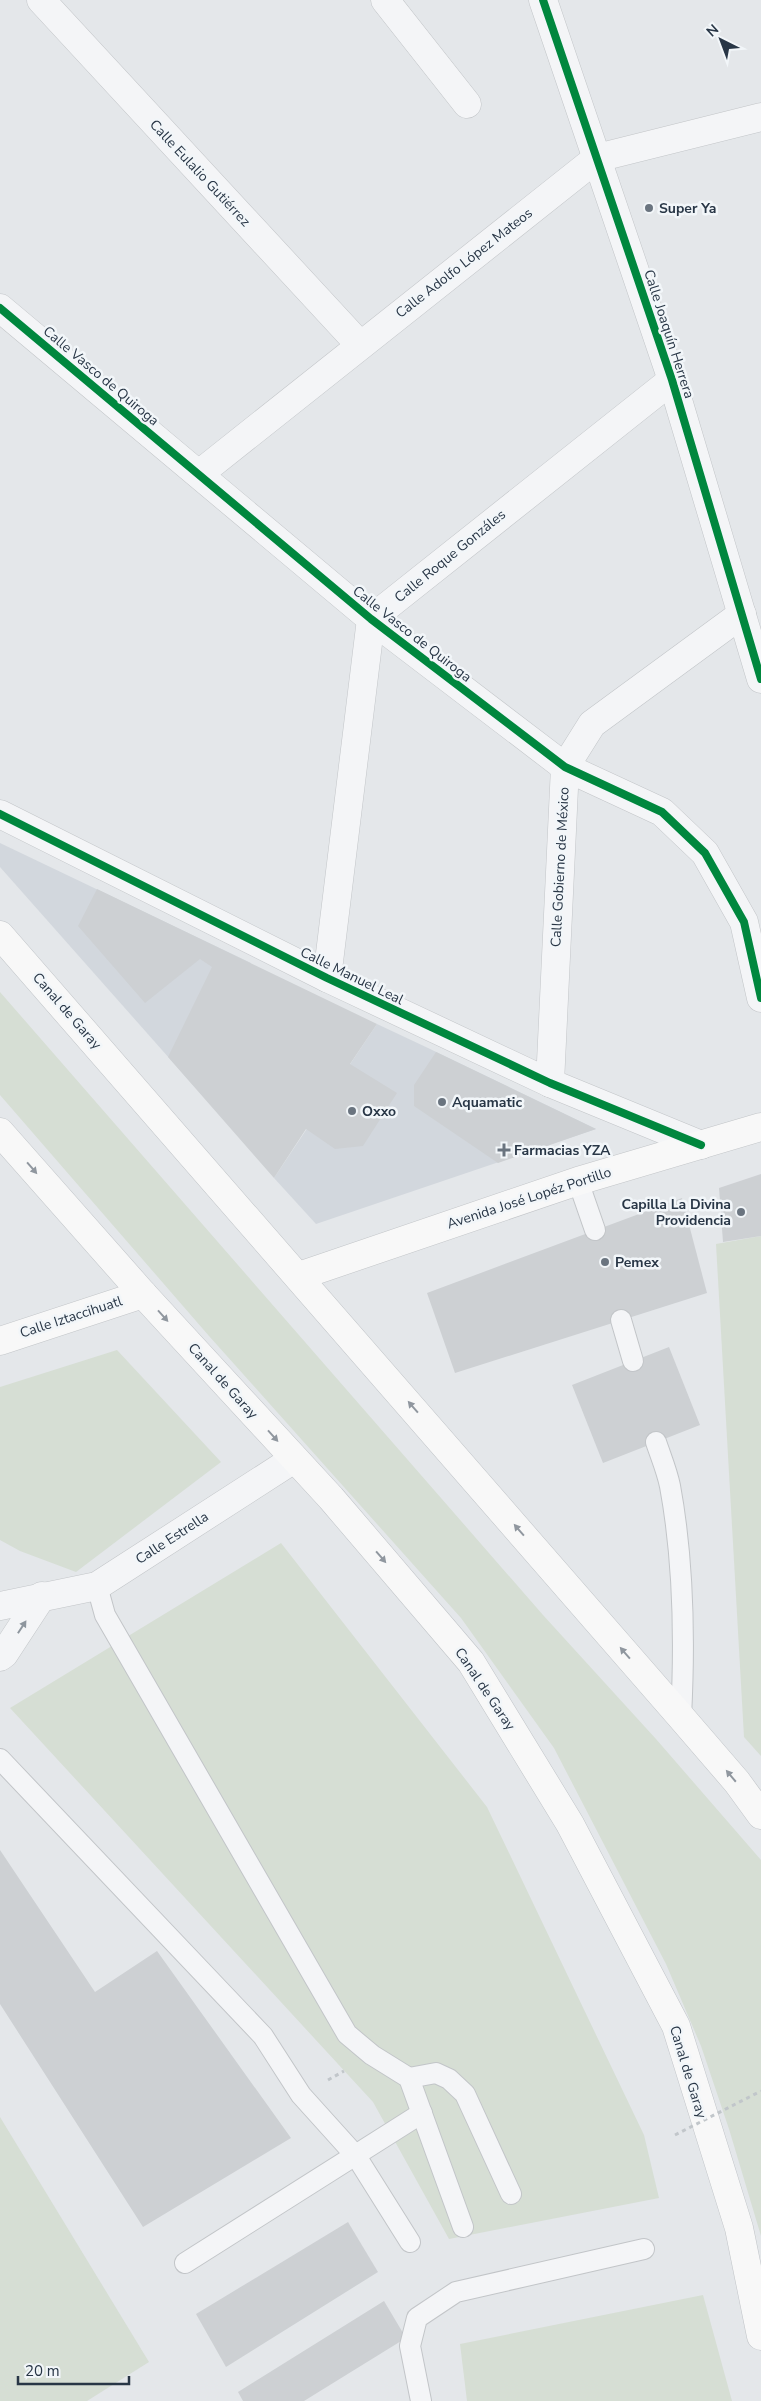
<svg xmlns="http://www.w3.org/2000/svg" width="761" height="2401" font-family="'Nunito Sans',sans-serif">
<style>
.built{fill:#d2d7dd}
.green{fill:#d6ded4}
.building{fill:#cdd0d3}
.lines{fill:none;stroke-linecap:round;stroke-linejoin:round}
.lane-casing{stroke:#c2c5c8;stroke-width:22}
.street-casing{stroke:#c2c5c8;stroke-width:29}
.secondary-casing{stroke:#c2c5c8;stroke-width:29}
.primary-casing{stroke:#c0c4c8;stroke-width:29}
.path{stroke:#c1c6ca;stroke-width:3;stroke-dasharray:4 4;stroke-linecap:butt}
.lane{stroke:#f4f5f7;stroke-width:20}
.street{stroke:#f4f5f7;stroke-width:28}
.secondary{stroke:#f8f8f8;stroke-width:28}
.primary{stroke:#f8f8f8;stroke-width:28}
.path-bridge{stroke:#c1c6ca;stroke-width:3;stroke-dasharray:4 4;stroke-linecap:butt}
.cycleway-casing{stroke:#f2f6f9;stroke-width:11}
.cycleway{stroke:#00873e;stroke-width:8}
.oneway{fill:#90979f}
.oneway2{fill:#8e969e}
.poi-dot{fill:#6a747f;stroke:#f2f6f9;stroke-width:2}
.labels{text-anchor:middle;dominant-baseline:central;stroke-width:5;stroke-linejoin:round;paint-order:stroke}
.street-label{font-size:14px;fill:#283646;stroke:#f2f6f9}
.poi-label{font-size:14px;font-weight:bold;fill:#283646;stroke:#f2f6f9;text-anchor:start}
</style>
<rect width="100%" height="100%" fill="#e4e7ea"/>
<g class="built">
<path d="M0,843L251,963L193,1085L0,867Z"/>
<path d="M377,1024L428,1048L596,1129L316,1224L274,1178Z"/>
</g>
<g class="green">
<path d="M0,992L543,1615L656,1739L761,1860V2236L729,2129L701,2046L666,1964L554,1748L461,1618L209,1336L0,1095Z"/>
<path d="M761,1236V1756L744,1737L716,1244Z"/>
<path d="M117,1350L221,1462L76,1572L20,1551L0,1540V1387Z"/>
<path d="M281,1543L487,1807L644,2135L659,2198L449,2239L373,2102L10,1708Z"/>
<path d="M0,2117L149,2362L87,2401H0Z"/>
<path d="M703,2295L732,2401H467L460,2344Z"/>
</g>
<g class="building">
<path d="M97,889L377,1024L350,1064L397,1093L363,1146L335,1149L306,1129L274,1178L168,1057L212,967L200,959L145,1003L78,926Z"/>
<path d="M436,1052L596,1129L498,1163L414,1106V1085Z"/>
<path d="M761,1174V1236L723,1242L719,1188Z"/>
<path d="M682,1198L707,1293L455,1373L427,1293Z"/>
<path d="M669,1347L700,1425L603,1463L572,1385Z"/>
<path d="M0,1850L95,1992L157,1951L291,2138L143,2227L0,2004Z"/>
<path d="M348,2222L378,2272L226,2367L196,2314Z"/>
<path d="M384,2301L406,2338L304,2401H243L238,2392Z"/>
</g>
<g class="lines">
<g class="lane-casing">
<g id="lane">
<path d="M578,1181L595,1230"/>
<path d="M621,1320L633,1361"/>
<path d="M656,1442C661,1457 667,1471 670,1486C684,1562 685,1640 681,1717"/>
<path d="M97,1586L105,1615L347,2034L372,2055L409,2078L463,2227"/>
<path d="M0,1759L263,2036L301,2095L356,2156L410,2242"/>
<path d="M409,2078L436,2073L449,2079L465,2094L511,2194"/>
<path d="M185,2263L422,2113"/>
<path d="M421,2401L410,2346L417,2318L456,2292L644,2249"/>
</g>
</g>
<g class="street-casing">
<g id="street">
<path d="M41,0L360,345"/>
<path d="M385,0L467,104"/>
<path d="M543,0L672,380L761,679"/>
<path d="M0,308L371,619L565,767L662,812L705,853L744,922L761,998"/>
<path d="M199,474L597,158L761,117"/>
<path d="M0,814L327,978L550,1083L701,1145"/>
<path d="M327,978L371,619L672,380"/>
<path d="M550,1083L565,767L592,724L742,614"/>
<path d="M0,1606L97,1586L294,1459"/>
<path d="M0,1657L4,1654L42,1596"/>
</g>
</g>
<g class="secondary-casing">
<g id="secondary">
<path d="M299,1276L578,1181L761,1127"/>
<path d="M0,1341L143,1294"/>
</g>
</g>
<g class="primary-casing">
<g id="primary">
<path d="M0,935L681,1717L737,1782L761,1815"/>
<path d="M0,1132L143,1294L331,1498L471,1662L570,1824L676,2026L739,2228L761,2336"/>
</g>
</g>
<path class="path" d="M328,2080L344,2071"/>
<use href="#lane" class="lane"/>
<use href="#street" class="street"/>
<use href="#secondary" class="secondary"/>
<use href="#primary" class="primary"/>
<path class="path-bridge" d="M675,2135L761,2091"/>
<g class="cycleway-casing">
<g id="cycleway">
<path d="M543,0L672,380L761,679"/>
<path d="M0,308L371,619L565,767L662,812L705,853L744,922L761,998"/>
<path d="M0,814L327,978L550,1083L701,1145"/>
</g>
</g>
<use href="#cycleway" class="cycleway"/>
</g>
<defs><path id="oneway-solid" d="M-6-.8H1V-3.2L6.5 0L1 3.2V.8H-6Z" transform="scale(1.25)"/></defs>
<g class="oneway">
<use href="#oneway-solid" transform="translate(32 1168) rotate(49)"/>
<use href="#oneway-solid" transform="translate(163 1316) rotate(48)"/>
<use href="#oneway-solid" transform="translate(413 1407) rotate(-131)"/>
<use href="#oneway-solid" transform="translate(273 1436) rotate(48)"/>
<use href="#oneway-solid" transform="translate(519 1530) rotate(-131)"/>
<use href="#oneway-solid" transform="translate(381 1557) rotate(49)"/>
<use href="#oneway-solid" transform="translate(625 1653) rotate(-131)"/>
<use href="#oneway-solid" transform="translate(731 1776) rotate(-130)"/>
</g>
<use class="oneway2" href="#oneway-solid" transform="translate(22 1627) rotate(-57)"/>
<g class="poi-dot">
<circle cx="649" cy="208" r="5"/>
<circle cx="442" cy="1102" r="5"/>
<circle cx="352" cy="1111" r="5"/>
<path d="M501.5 1142.5h5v5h5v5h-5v5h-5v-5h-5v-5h5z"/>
<circle cx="741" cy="1212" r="5"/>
<circle cx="605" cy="1262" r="5"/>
</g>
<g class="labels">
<g class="street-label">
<text transform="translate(200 173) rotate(47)">Calle Eulalio Gutiérrez</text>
<text transform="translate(464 263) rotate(-38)">Calle Adolfo López Mateos</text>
<text transform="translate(669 334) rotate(72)">Calle Joaquín Herrera</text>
<text transform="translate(101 376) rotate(40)">Calle Vasco de Quiroga</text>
<text transform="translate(450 556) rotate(-39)">Calle Roque Gonzáles</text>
<text transform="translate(412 634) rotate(38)">Calle Vasco de Quiroga</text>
<text transform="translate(560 867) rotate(-87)">Calle Gobierno de México</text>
<text transform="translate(352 976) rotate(26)">Calle Manuel Leal</text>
<text transform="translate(67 1011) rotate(49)">Canal de Garay</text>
<text transform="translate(529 1198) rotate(-18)">Avenida José Lopéz Portillo</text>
<text transform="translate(71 1317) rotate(-18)">Calle Iztaccihuatl</text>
<text transform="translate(223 1381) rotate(48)">Canal de Garay</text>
<text transform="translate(172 1538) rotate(-33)">Calle Estrella</text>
<text transform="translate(485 1689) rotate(56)">Canal de Garay</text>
<text transform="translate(688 2072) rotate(73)">Canal de Garay</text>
</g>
<g class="poi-label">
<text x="659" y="208">Super Ya</text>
<text x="452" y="1102">Aquamatic</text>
<text x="362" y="1111">Oxxo</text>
<text x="514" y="1150">Farmacias YZA</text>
<text x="731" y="1204" text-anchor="end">Capilla La Divina<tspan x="731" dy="16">Providencia</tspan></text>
<text x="615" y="1262">Pemex</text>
</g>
</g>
<g transform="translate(721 40) rotate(318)" stroke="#f2f6f9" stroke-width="4" paint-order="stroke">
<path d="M0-4L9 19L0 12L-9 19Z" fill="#283646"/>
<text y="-8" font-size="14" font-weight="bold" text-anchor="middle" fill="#283646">N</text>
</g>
<path d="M18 2376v8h111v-8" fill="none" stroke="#283646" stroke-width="2.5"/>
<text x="25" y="2376" font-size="15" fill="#283646" stroke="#f2f6f9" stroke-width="4" paint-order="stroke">20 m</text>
</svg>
